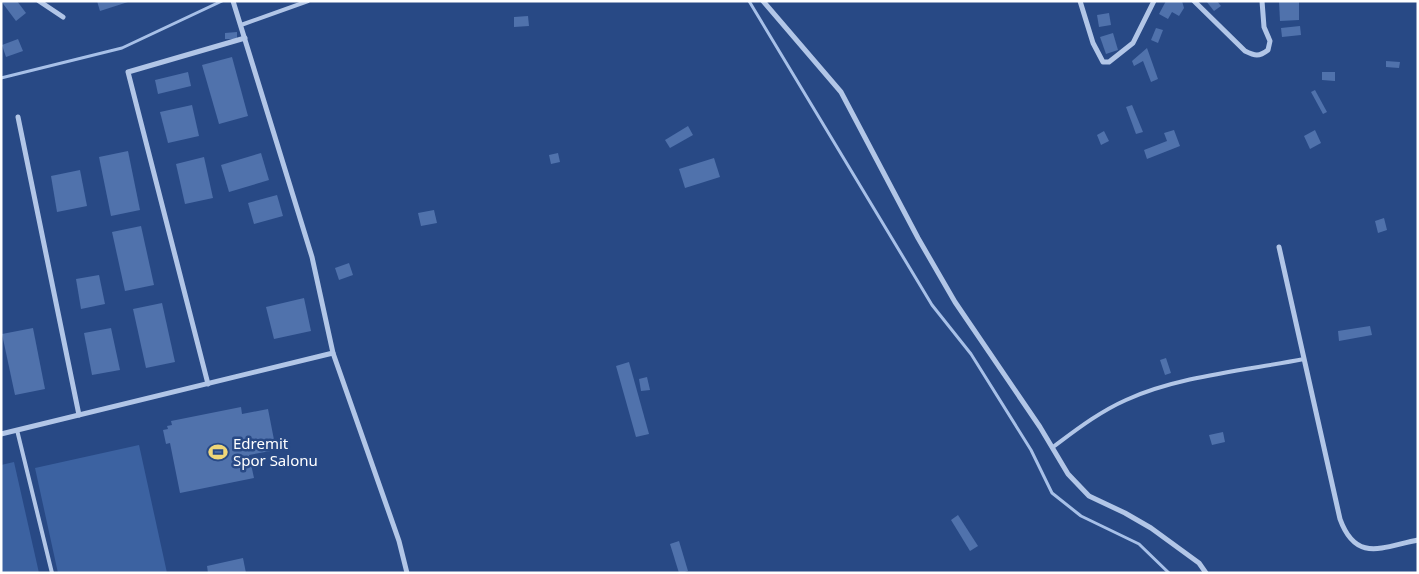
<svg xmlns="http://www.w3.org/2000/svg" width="1419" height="574" font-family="'Noto Sans',sans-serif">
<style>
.green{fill:#3c62a1}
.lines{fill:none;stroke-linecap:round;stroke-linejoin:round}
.stream{stroke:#a7c0e8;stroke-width:3}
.building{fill:#5072ac}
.lane{stroke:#b2c6e7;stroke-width:4}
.street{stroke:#b2c6e7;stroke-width:5}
.labels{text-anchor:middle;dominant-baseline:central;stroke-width:5;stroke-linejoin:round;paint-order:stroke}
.poi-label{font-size:15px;fill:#fff;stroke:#284985;text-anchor:start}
</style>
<rect width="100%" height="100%" fill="#284985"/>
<g class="green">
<path d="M139,445L167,573H58L35,468Z"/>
<path d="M14,462L39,573H1V465Z"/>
</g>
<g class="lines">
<g class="stream">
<path d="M749,1L932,305L971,354L1031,450L1052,493L1081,516L1139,544L1169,573"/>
<path d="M1,78L122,48L222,1"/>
</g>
</g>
<g class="building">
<path d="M1,1H17L26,13L16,21Z"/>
<path d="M97,1H128V2L100,11Z"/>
<path d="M1166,1H1182L1184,8L1179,16L1172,12L1168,19L1159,14Z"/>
<path d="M1206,1H1217L1221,6L1214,11Z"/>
<path d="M1279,1H1299V20L1280,21Z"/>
<path d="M1109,13L1111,25L1099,27L1097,15Z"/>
<path d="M528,16L529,26L514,27V17Z"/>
<path d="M1300,26L1301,35L1282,37L1281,28Z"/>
<path d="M1156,28L1163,30L1158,43L1151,40Z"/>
<path d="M237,32V39H225V33Z"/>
<path d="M1113,33L1118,50L1106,54L1100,37Z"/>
<path d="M18,39L23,51L6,57L2,45Z"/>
<path d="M1147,48L1158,79L1151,82L1143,61L1134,66L1132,61Z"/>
<path d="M232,57L248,116L219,124L202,65Z"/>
<path d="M1386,61L1400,62L1399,68L1386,67Z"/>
<path d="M188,72L191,86L158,94L155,80Z"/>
<path d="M1322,72H1335V81L1322,80Z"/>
<path d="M1315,90L1327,112L1323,114L1311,92Z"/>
<path d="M192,105L199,136L168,143L160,112Z"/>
<path d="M1132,105L1143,132L1136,134L1126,107Z"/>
<path d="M688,126L693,135L670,148L665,140Z"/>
<path d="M1174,130L1180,146L1147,159L1144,150L1167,141L1164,133Z"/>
<path d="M1315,130L1321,143L1310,149L1304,136Z"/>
<path d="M1104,131L1109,141L1101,145L1097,135Z"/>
<path d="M128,151L140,210L111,216L99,157Z"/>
<path d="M261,153L269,180L229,192L221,165Z"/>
<path d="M558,153L560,162L551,164L549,155Z"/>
<path d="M204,157L213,198L185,204L176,164Z"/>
<path d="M714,158L720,177L685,188L679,169Z"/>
<path d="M80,170L87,206L57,212L51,176Z"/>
<path d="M277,195L283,216L254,224L248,203Z"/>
<path d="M434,210L437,223L421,226L418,213Z"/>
<path d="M1384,218L1387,230L1378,233L1375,221Z"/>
<path d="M141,226L154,285L125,291L112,232Z"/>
<path d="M349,263L353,275L339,280L335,268Z"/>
<path d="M99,275L105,304L81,309L76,279Z"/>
<path d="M304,298L311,331L274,339L266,307Z"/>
<path d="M162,303L175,362L146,368L133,309Z"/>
<path d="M1370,326L1372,335L1339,341L1338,331Z"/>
<path d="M33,328L45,389L15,395L2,334Z"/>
<path d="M111,328L120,370L92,375L84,333Z"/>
<path d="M1166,358L1171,373L1165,375L1160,360Z"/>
<path d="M629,362L649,434L636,437L616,366Z"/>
<path d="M647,377L650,390L641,391L639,379Z"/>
<path d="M241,407L242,414L268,409L276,450L249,455L254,478L180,493L170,443L166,444L163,430L168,429L167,426L172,425L171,421Z"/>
<path d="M1223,432L1225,442L1212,445L1209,435Z"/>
<path d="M958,515L978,546L970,551L951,520Z"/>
<path d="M679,541L688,571L682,573H679L670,544Z"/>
<path d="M243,558L246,573H208L207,566Z"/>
</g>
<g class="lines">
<g class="lane">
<path d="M241,25L308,1"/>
<path d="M17,430L52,573"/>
<path d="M1053,447C1076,430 1099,412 1126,400C1178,376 1248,370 1304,359"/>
</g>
<g class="street">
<path d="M39,1L63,17"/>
<path d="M233,1L312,257L333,353L399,541L407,573"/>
<path d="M763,1L841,92L918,238L955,302L1040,427L1068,474L1089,496L1125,513L1151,528L1199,563L1206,573"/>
<path d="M1080,1L1093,43L1103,62H1109L1133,43L1154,1"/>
<path d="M1194,1L1245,51C1255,56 1259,57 1268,50L1270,41L1264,27L1262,1"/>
<path d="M18,117L79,415"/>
<path d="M1279,247L1340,519C1356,563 1382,547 1418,540"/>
<path d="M208,384L128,72L245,38"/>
<path d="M1,434L333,353"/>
</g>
</g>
<defs>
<g id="stadium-bare" transform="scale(1.5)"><path d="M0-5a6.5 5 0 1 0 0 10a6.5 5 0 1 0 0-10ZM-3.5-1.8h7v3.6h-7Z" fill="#efd678" stroke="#284985" stroke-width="2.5" paint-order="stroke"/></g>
</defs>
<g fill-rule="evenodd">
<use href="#stadium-bare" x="218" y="452"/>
</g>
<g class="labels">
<g class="poi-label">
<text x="233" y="443">Edremit<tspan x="233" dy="17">Spor Salonu</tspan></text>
</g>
</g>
<rect width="1419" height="574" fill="none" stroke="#ffffff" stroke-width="5"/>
</svg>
